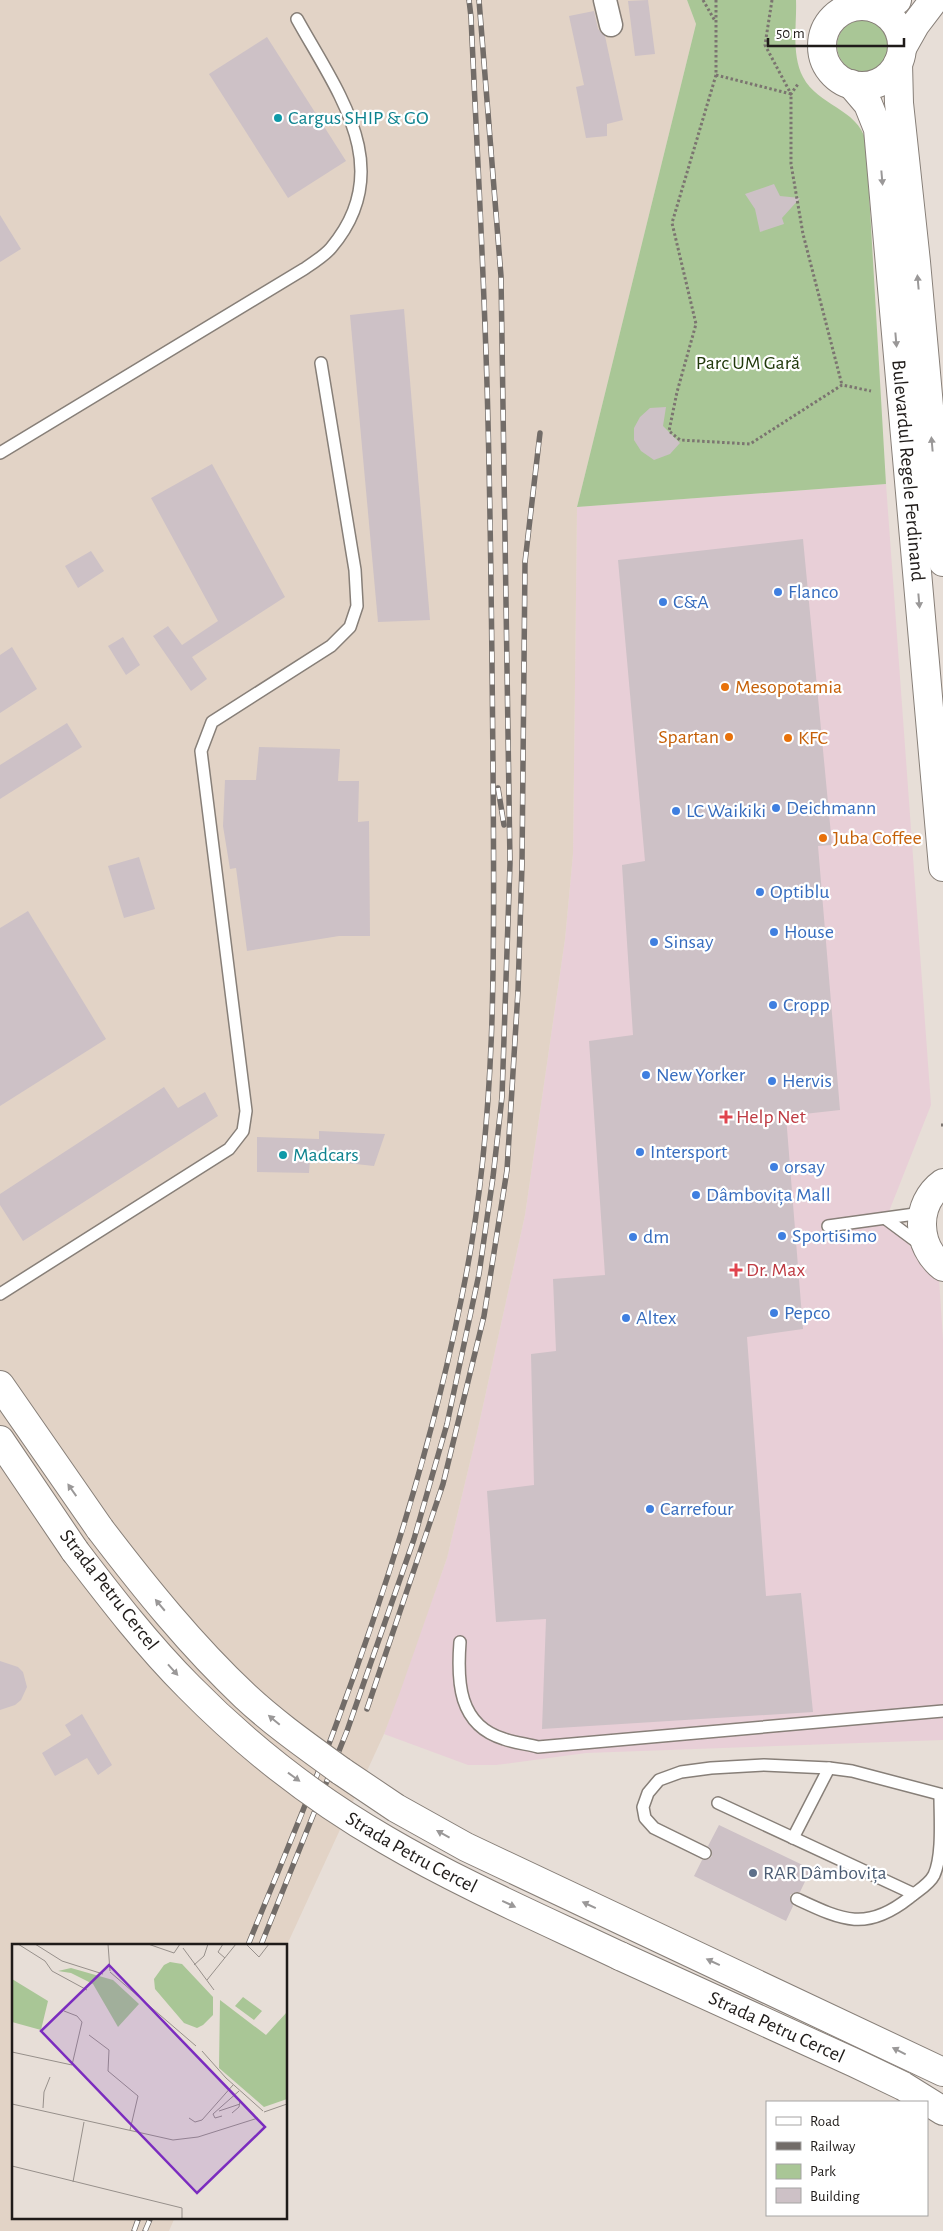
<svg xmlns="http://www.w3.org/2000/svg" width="943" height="2231" font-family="'Alegreya Sans',sans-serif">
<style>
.commercial{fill:#e8cfd7}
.built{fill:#e2d3c6}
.green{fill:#a9c696}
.building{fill:#cdc1c6}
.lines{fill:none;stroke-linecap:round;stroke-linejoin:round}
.service-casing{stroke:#877f78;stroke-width:14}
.minor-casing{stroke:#877f78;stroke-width:25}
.tertiary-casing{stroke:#877f78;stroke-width:30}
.secondary-casing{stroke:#877f78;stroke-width:30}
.primary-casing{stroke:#877f78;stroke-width:30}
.path{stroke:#7b7470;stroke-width:3;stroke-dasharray:2.5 2.5;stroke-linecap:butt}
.service{stroke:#fff;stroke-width:11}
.minor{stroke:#fff;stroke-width:22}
.tertiary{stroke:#fff;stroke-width:28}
.secondary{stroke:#fff;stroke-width:28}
.primary{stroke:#fff;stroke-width:28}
.rail-casing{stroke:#726c68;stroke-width:5.5}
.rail{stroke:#fff;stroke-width:4;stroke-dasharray:11;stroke-linecap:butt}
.primary-bridge-casing{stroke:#877f78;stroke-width:30;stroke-linecap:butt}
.primary-bridge{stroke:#fff;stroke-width:28}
.oneway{fill:#9a9898}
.culture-dot{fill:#0f9aa8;stroke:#fff;stroke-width:2}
.shop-dot{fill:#3f7fe0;stroke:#fff;stroke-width:2}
.food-dot{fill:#e8710a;stroke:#fff;stroke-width:2}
.health-dot{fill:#e0444e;stroke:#fff;stroke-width:2}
.service-dot{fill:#5c6f8a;stroke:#fff;stroke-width:2}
.labels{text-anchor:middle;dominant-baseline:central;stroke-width:4.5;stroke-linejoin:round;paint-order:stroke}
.culture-label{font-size:20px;fill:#0d838f;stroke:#fff;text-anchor:start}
.park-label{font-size:20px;fill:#21390c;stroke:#fff}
.street-label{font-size:20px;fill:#1f1b19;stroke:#fff}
.shop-label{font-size:20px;fill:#366cbe;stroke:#fff;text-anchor:start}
.food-label{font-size:20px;fill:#c56008;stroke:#fff;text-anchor:start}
.health-label{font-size:20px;fill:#be3a42;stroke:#fff;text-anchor:start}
.service-label{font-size:20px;fill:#4e5e75;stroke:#fff;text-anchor:start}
.inset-road{fill:none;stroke:#97908b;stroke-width:1}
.view{fill:#7b2cbf;fill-opacity:0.15;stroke:#7b2cbf;stroke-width:2.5}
.inset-edge{fill:none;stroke:#1f1b19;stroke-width:2.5}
</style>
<rect width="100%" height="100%" fill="#e7ded7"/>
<path class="commercial" d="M886,484L931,1105L886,1219L939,1279L943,1340V1740L586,1753L496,1765H468L384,1734L447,1558L477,1433L525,1215L565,939L573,854L577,507Z"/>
<path class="built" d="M0,0H687L696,24L577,507L573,854L565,939L525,1215L477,1433L447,1558L400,1692L384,1734L286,1947V1945H14V2217H175L169,2231H0Z"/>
<g class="green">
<path d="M687,0H796C797,24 791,54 803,77C818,106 857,108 866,141L886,484L577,507L696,24Z"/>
<circle cx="863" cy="46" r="26"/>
</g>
<g class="building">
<path d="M648,0L655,54L635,56L628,1Z"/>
<path d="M594,11L598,29L605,36L623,120L607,124V136L586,138L576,87L584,85L569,16Z"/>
<path d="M267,37L346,161L288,198L209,74Z"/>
<path d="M774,184L780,196L800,198L782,218L784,224L760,232L755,209L745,194Z"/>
<path d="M0,215L21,249L0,262Z"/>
<path d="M404,309L430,620L378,622L350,315Z"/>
<path d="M666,407L663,426L680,443L670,454L654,460L641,451L634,440V428L640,417L650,408Z"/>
<path d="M212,464L285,597L192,657L207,679L191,691L153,636L168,626L182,645L218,621L151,498Z"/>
<path d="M803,539L832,845L818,846L840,1110L786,1116L803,1329L747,1337L766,1596L801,1593L813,1712L542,1729L546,1619L496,1622L487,1491L534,1485L531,1354L556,1351L553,1279L605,1275L589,1041L633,1035L622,865L645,861L618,560Z"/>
<path d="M91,551L104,571L78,588L65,566Z"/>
<path d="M123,637L140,665L126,675L108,646Z"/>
<path d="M12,647L37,689L0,713V655Z"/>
<path d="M67,723L82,747L0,799V765Z"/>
<path d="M259,747L340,749L338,781H359L358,822L369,821L370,936H339L247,951L236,868L230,869L223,826L225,780H256Z"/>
<path d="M139,857L155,909L124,918L108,866Z"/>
<path d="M28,911L106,1039L0,1106V928Z"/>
<path d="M164,1087L178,1108L205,1092L218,1116L23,1241L0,1205V1194Z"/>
<path d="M319,1131L385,1134L374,1166L310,1159L309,1173L257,1172V1137L319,1139Z"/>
<path d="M0,1661L18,1667L23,1672L27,1687L21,1700L15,1705L0,1710Z"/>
<path d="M82,1714L112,1765L98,1775L87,1758L55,1776L42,1753L71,1735L65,1725Z"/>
<path d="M719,1825L811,1869L800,1892H796L790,1895V1900L793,1906L786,1921L694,1876L702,1860L709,1859L712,1856L711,1849L708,1846Z"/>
</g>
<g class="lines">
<g class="service-casing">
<g id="service">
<path d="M0,453L304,269C313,263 324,256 331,248C398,169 338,93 297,19"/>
<path d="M886,1219L921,1245"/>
<path d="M828,1226L922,1213"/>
<path d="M0,1294L229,1149L243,1131L246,1111L201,751L212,722L331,646L350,627L357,606L355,570L321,363"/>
<path d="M460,1642C457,1681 458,1725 504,1739C515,1743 527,1744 538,1747L943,1711"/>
<path d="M718,1803L914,1894"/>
<path d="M793,1838L829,1768"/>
<path d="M705,1853L654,1828L645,1818L643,1807L648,1793L659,1780L681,1772L711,1768L764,1765L829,1768L852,1771L943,1795"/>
<path d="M797,1899C842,1920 866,1932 909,1898C917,1891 929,1885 934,1875C943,1855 940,1818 940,1795"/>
</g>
</g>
<g class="minor-casing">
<path id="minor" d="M605,0L611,25"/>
</g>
<g class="tertiary-casing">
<g id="tertiary">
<path d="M877,9L897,0"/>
<path d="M902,48L915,25L934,0"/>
</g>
</g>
<g class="secondary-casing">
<g id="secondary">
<circle cx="862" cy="46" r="40"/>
<path d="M898,63L899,103L916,262L943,562"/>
<path id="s1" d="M851,84L868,104L878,129L943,867"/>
<path d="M943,1183C914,1204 916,1246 943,1267"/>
</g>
</g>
<g class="primary-casing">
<g id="primary">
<path d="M0,1385L100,1529"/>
<path d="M0,1440L75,1551"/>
<path d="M341,1771L396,1808L466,1847L943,2072"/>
<path id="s2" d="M620,1956L855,2063L903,2086L943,2111"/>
</g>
</g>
<g class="path">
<path d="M703,0L715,21"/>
<path d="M716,0V75L672,223L696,324L677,392L669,431L680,440L750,444L842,385L871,391"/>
<path d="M772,0L765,45L791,94L798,84"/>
<path d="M716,75L791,94V164L803,234L842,385"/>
<path d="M941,1125H943"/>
</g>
<use href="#service" class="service"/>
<use href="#minor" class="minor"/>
<use href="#tertiary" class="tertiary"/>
<use href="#secondary" class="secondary"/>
<use href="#primary" class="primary"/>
<g class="rail-casing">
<g id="rail">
<path d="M498,788L504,825"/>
<path d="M367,1709L443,1484L484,1316L507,1170L518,991L522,865L525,562L540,433"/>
<path d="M248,1945C278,1871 309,1799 336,1725C391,1577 438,1425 467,1270C498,1104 494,935 493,767C492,652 491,537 488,422C485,287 477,152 471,17L469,0"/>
<path d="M261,1945L347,1731L414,1539L447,1424L479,1274L493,1177L502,1097L510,863L501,276L479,0"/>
<path d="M134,2231L139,2217"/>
<path d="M145,2231L151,2217"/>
</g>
</g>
<use href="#rail" class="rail"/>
<g class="primary-bridge-casing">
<g id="primary-bridge">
<path d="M100,1529C145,1588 191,1645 245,1696C275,1724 308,1747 341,1771"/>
<path id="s3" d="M75,1551C111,1598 147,1645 189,1687C247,1746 315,1799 386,1840C461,1884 542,1919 620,1956"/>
</g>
</g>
<use href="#primary-bridge" class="primary-bridge"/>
</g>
<defs><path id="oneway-solid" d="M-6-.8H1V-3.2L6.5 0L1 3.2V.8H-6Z" transform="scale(1.25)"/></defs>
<g class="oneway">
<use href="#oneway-solid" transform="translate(882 178) rotate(85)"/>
<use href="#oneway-solid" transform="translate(918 282) rotate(-95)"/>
<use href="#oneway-solid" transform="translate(896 340) rotate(85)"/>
<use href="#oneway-solid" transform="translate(932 444) rotate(-95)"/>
<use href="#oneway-solid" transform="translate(919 601) rotate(85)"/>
<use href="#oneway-solid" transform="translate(72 1490) rotate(-125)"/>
<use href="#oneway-solid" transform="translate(160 1605) rotate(-130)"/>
<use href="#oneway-solid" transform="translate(173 1670) rotate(48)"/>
<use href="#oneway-solid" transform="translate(274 1720) rotate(-140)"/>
<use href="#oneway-solid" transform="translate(294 1777) rotate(36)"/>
<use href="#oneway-solid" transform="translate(443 1834) rotate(-151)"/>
<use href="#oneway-solid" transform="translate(509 1904) rotate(25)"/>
<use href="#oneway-solid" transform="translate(589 1905) rotate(-155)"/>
<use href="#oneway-solid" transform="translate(713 1962) rotate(-155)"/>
<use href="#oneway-solid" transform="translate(899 2051) rotate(-153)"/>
</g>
<g class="culture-dot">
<circle cx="278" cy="118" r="5"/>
<circle cx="283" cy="1155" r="5"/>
</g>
<g class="shop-dot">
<circle cx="778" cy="592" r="5"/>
<circle cx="663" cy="602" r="5"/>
<circle cx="776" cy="808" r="5"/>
<circle cx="676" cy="811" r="5"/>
<circle cx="760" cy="892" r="5"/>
<circle cx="774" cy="932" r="5"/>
<circle cx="654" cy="942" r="5"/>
<circle cx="773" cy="1005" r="5"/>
<circle cx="646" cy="1075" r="5"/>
<circle cx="772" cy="1081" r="5"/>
<circle cx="640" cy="1152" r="5"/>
<circle cx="774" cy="1167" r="5"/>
<circle cx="696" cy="1195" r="5"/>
<circle cx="782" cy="1236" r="5"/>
<circle cx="633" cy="1237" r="5"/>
<circle cx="774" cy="1313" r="5"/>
<circle cx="626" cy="1318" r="5"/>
<circle cx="650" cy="1509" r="5"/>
</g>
<g class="food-dot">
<circle cx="725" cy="687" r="5"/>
<circle cx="729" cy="737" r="5"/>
<circle cx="788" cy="738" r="5"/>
<circle cx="823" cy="838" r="5"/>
</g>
<g class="health-dot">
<path d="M723.5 1109.5h5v5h5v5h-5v5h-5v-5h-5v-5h5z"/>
<path d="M733.5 1262.5h5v5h5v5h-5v5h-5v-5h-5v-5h5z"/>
</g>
<circle class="service-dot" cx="753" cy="1873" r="5"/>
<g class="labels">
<g class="culture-label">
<text x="288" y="118">Cargus SHIP &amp; GO</text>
<text x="293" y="1155">Madcars</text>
</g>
<g class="park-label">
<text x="748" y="363">Parc UM Gară</text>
</g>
<g class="street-label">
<text stroke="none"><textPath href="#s1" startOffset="396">Bulevardul Regele Ferdinand</textPath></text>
<text transform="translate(109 1590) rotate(52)">Strada Petru Cercel</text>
<text stroke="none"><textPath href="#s3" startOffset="456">Strada Petru Cercel</textPath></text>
<text stroke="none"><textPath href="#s2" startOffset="172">Strada Petru Cercel</textPath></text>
</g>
<g class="shop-label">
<text x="788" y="592">Flanco</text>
<text x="673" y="602">C&amp;A</text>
<text x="786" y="808">Deichmann</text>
<text x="686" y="811">LC Waikiki</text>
<text x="770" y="892">Optiblu</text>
<text x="784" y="932">House</text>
<text x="664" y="942">Sinsay</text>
<text x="783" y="1005">Cropp</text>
<text x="656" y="1075">New Yorker</text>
<text x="782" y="1081">Hervis</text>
<text x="650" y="1152">Intersport</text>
<text x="784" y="1167">orsay</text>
<text x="706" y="1195">Dâmbovița Mall</text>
<text x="792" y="1236">Sportisimo</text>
<text x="643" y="1237">dm</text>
<text x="784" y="1313">Pepco</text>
<text x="636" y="1318">Altex</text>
<text x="660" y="1509">Carrefour</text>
</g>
<g class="food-label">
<text x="735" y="687">Mesopotamia</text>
<text x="719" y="737" text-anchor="end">Spartan</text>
<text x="798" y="738">KFC</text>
<text x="833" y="838">Juba Coffee</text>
</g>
<g class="health-label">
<text x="736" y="1117">Help Net</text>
<text x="746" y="1270">Dr. Max</text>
</g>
<g class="service-label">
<text x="763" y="1873">RAR Dâmbovița</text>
</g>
</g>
<g transform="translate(12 1944)">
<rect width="275" height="275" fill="#e7ded7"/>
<path d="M158,18L170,20L201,53V71L191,81L185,84L172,79L143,45L142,35L152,21ZM59,24L101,36L127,60L106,83L81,40L59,29L46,27ZM0,35L36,57L29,86L0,78ZM231,53L250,67L242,76L223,62ZM208,56L254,91L275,68V155L252,163L207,124Z" fill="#a9c696"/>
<path class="inset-road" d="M6,0L33,17L40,27L75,46M23,0L50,17L91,30M96,0L98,27M136,0L162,9L168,0M211,0L206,8L213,14M234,0L247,13L257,0M171,4L202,46M182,21L192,12L196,0M98,28L184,102M195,36L224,0M77,91L97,106L96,127L126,152L118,186M190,107L214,134L251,167M0,108L60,121L70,78L65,72L52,67M0,160L161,196L186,193L246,174M31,164L32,148L38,133M207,167L228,160M252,168L275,160M220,169L227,163L228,157L223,151M210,172L203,174L201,170L227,147M177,174L183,178L190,176L221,141M0,222L170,264V275M61,238L72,178"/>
<path class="view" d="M97,21L253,183L185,249L29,87Z"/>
<rect width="275" height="275" class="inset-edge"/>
</g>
<rect x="766" y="2101" width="162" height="115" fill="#ffffff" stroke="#a5a4a3"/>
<rect x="776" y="2117" width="25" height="8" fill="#ffffff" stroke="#a5a4a3"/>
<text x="810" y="2126" font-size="15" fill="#1f1b19">Road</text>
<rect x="776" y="2142" width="25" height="8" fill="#726c68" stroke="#a5a4a3"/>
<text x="810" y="2151" font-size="15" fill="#1f1b19">Railway</text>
<rect x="776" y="2164" width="25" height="15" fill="#a9c696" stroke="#a5a4a3"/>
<text x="810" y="2176" font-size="15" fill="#1f1b19">Park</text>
<rect x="776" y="2188" width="25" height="15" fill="#cdc1c6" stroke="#a5a4a3"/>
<text x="810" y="2201" font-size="15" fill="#1f1b19">Building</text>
<path d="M768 38v8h136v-8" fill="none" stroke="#1f1b19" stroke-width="2.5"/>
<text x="776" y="38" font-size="15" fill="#1f1b19" stroke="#ffffff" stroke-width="4" paint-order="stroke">50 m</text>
</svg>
